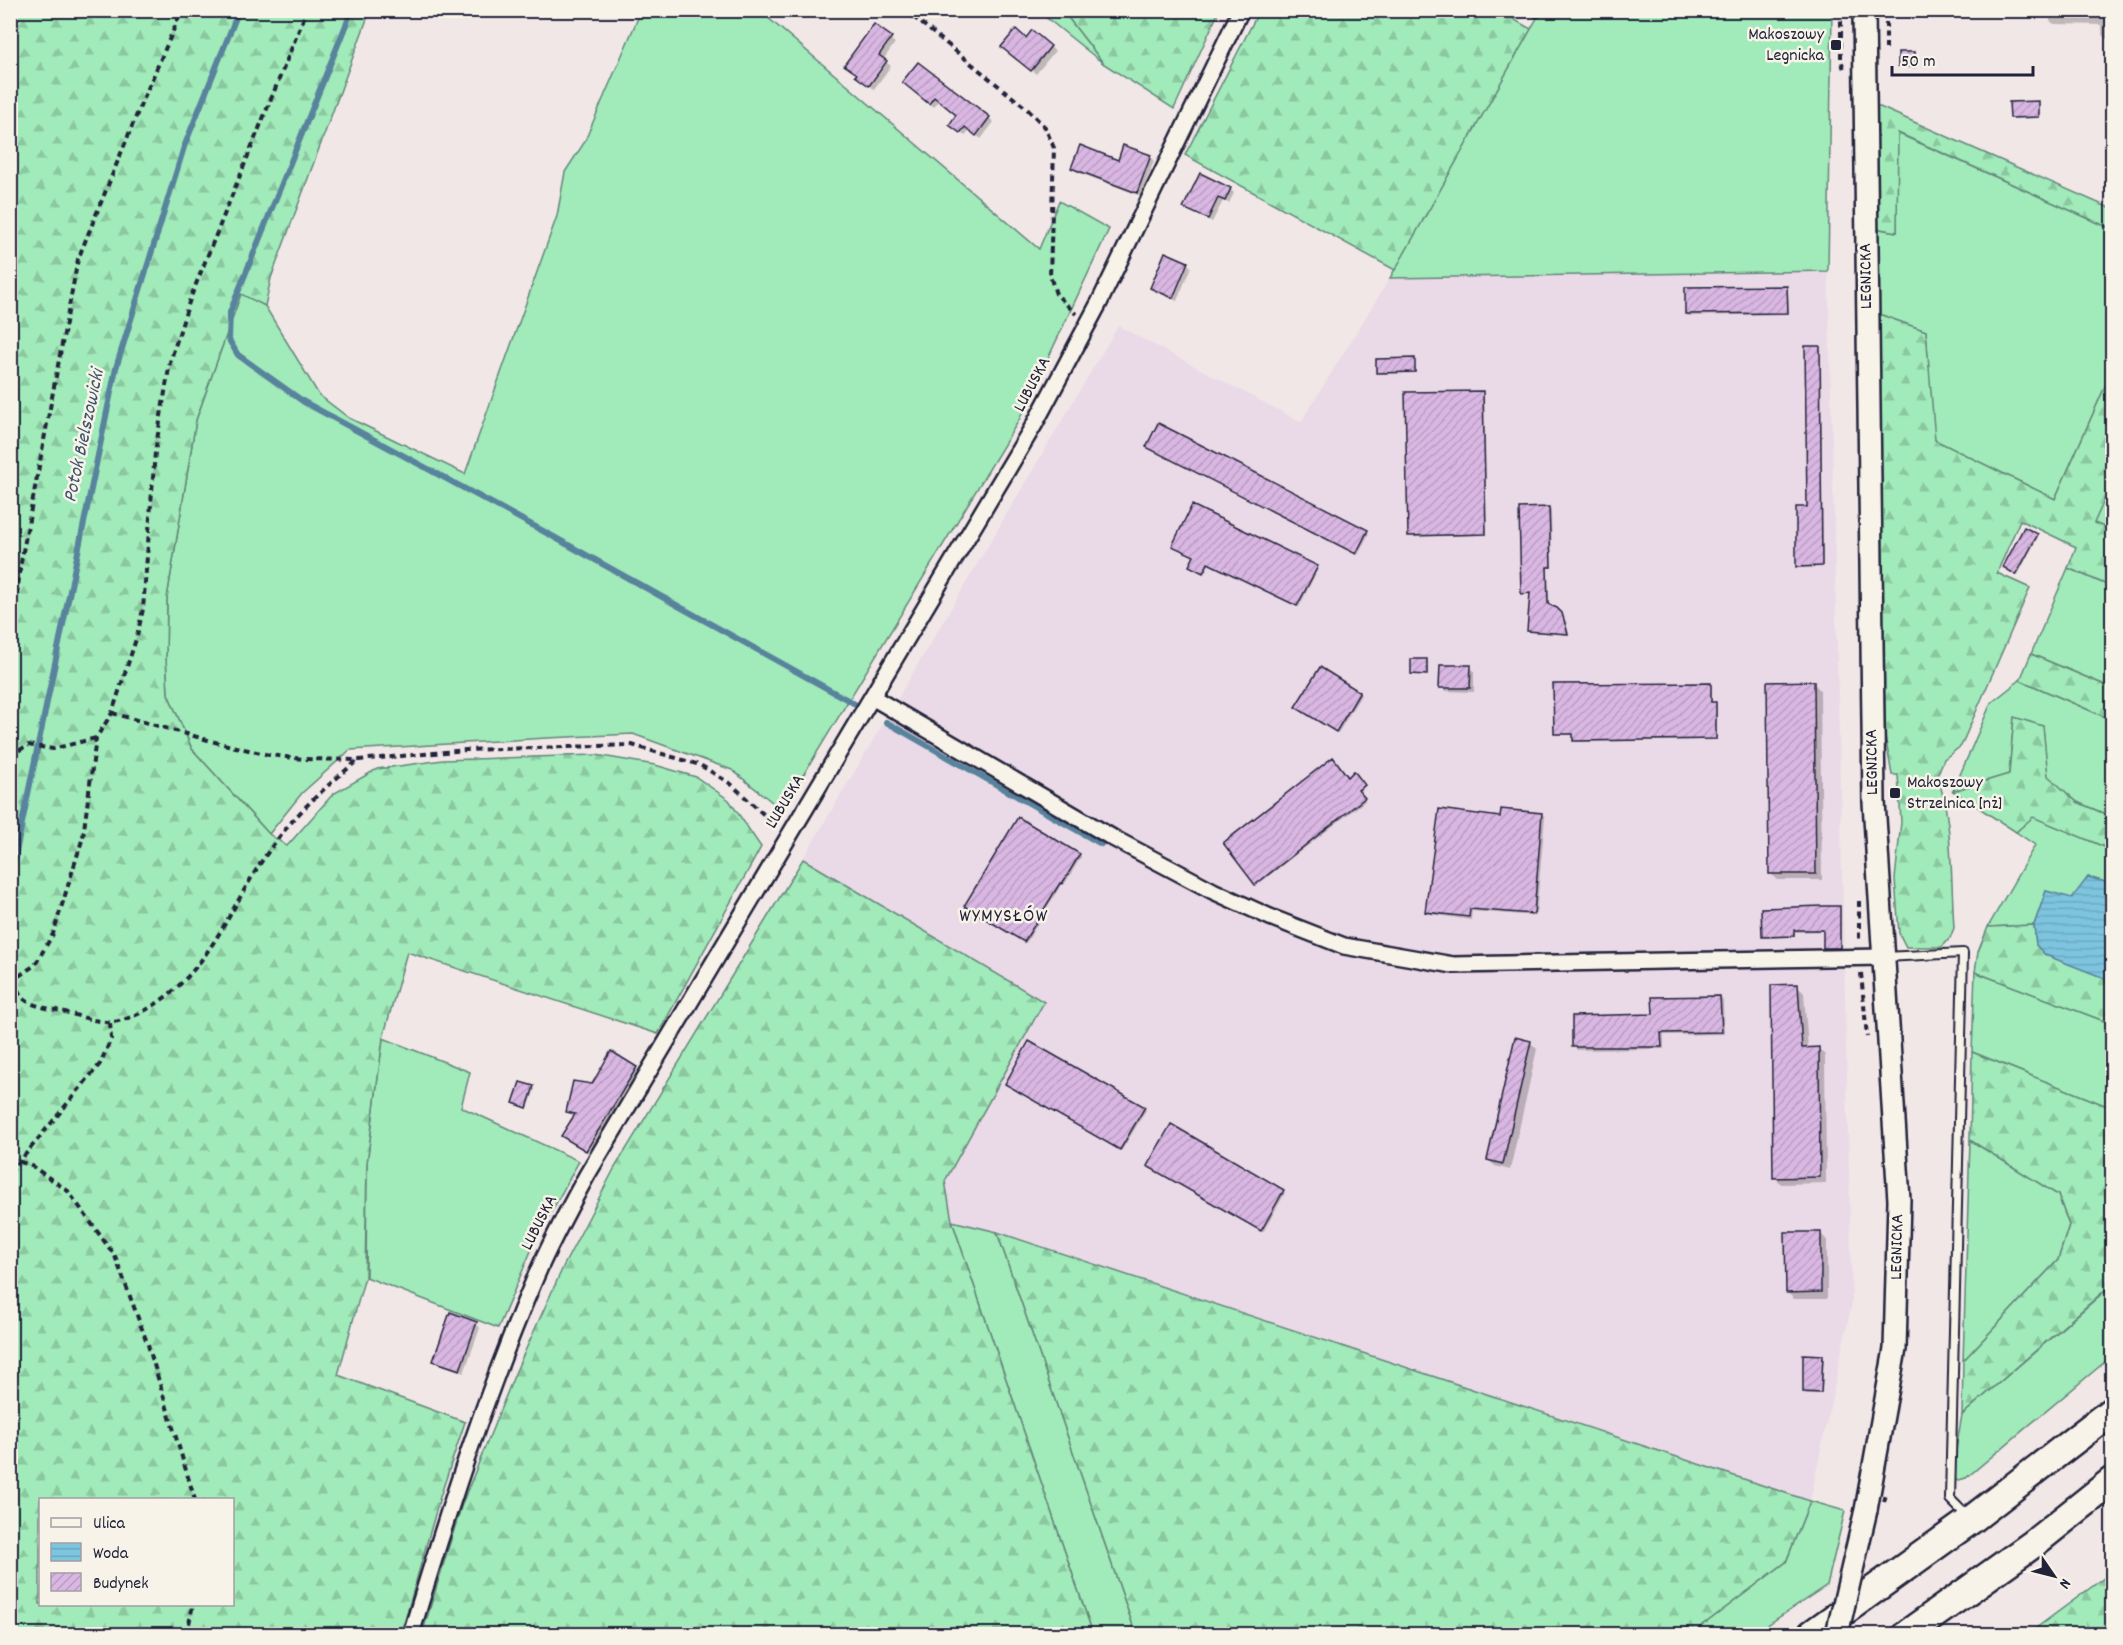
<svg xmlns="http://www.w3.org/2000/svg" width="2123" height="1645" font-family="Dekko,sans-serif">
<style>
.built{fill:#ead9e6}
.grass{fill:#a1eab9;stroke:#62867a;stroke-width:1.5}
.forest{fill:url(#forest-firs);stroke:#62867a;stroke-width:1.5;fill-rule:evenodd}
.water{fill:url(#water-rules);stroke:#59839d;stroke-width:1.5}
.shadow{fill:#0003}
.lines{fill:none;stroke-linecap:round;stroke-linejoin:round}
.stream{stroke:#59839d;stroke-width:6}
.building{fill:url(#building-hatch);stroke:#22223b;stroke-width:1.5}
.lane-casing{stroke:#22223b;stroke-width:12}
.street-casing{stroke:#22223b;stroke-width:20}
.secondary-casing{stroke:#22223b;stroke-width:26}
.highway-casing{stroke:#22223b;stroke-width:32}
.path{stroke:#22223b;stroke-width:4;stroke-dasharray:6 4.5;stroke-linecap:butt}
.lane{stroke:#f7f3e8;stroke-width:8}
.street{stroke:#f7f3e8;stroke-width:15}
.secondary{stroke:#f7f3e8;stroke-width:21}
.highway{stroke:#f7f3e8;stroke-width:27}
.secondary-bridge-casing{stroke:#22223b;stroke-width:26;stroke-linecap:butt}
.path-bridge{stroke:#22223b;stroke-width:4;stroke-dasharray:6 4.5;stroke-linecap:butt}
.secondary-bridge{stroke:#f7f3e8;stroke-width:21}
.poi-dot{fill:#22223b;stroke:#f7f3e8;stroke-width:2}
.labels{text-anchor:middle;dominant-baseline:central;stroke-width:5;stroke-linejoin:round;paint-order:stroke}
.poi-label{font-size:18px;fill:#22223b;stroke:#f7f3e8;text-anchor:end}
.street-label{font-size:18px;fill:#22223b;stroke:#f7f3e8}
.water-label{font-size:20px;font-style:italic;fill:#3d536c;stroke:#f7f3e8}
.neighbourhood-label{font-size:20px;letter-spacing:1.5px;fill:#22223b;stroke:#f7f3e8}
</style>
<defs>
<pattern id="forest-firs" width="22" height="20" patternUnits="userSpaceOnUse" patternTransform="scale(1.5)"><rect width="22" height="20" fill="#a1eab9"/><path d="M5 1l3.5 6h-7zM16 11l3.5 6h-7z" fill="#8ac8a0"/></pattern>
<pattern id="water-rules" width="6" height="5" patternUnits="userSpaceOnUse" patternTransform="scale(1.5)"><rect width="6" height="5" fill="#7dc4de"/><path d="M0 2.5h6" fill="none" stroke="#6ca8bf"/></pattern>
<pattern id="building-hatch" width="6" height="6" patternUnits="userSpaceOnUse" patternTransform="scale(1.5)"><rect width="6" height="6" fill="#d9b7e2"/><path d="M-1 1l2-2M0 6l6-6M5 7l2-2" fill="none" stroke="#ba9dc3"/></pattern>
</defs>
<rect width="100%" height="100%" fill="#f1e7e7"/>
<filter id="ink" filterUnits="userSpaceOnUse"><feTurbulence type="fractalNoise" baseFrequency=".0167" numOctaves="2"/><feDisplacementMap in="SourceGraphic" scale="12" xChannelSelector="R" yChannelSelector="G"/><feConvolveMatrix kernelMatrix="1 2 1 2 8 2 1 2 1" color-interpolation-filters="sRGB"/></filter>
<g filter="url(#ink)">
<path class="built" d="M1828,271L1852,1302L1810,1501L997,1232L952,1221L945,1181L1044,1002L803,859L1118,326L1301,422L1390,278Z"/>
<g class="grass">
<path d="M641,11H760L1039,249L1059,201L1109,229L1019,420L782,810L732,770L633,734L547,738L350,750L302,793L269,834L192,749L168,694L166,658L167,598L196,420L241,293L265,306L319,395L349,418L465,474L557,216L565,172L584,143Z"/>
<path d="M1038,11H1063L1104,64Z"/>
<path d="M1541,11H1832L1828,271L1390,278Z"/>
<path d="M1897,133L2112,229V371L2055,499L1934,440L1926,331L1876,313L1875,228L1897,232Z"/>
<path d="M2112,483V530L2093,523Z"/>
<path d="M2068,568L2112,587V688L2031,654Z"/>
<path d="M2020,680L2112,720V817L2077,802L2047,776L2043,726L2014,718L2009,774L1953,791L1991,703Z"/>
<path d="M2032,816L2112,850V884L2088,877L2072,899L2046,891L2034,925L1988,927L2035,845L2016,832Z"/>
<path d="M1975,972L2112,1024V1108L1972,1052Z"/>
<path d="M383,1038L470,1072L461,1107L579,1161L534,1244L498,1328L366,1277L367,1163Z"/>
<path d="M1970,1140L2058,1195L2069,1225L2058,1260L1963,1361Z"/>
<path d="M952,1221L997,1232L1136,1634H1093Z"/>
<path d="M2112,1285V1356L1966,1478L1955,1481V1455L1962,1415Z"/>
<path d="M1810,1501L1845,1511L1827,1585L1754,1634H1691L1786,1562Z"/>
</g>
<g class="forest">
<path d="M11,10L370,11L271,278L265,306L241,294L196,420L167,598L166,658L168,694L192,749L269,834L287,846L333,794L377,769L443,760L596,755L655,765L696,777L729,800L761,847L658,1034L407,952L383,1038L367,1163L365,1277L338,1375L465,1422L440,1497L401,1634H11ZM40,1500H232V1604H40Z"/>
<path d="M1063,11H1219L1174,109L1104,64Z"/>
<path d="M1259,11H1499L1531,29L1395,270L1185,155Z"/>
<path d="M1873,104L2112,209V229L1898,133L1897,232L1875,228Z"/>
<path d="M1876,313L1926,331L1935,440L2055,499L2112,371V483L2094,523L2112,530V587L2068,568L2076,547L2020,520L1997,573L2030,588L1961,746L1944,759L1937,776C1953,817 1951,883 1954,928L1950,938L1942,947H1906L1899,933L1895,879L1901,822L1898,775H1892L1883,724Z"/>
<path d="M2031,654L2112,688V720L2020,680Z"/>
<path d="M2014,717L2043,726L2048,776L2077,802L2112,817V850L2033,817L2016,832L1953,791L2009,774Z"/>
<path d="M803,859L1044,1002L945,1181L952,1221L1093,1634H422L462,1504L516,1371L564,1265L614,1169Z"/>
<path d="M2034,925L2036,945L2045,954L2112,981V1024L1975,972L1978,952L1988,927Z"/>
<path d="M1972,1052L2112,1108V1284L1962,1415L1963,1361L2058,1260L2069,1225L2058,1195L1970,1140Z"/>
<path d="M997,1232L1810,1501L1786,1562L1691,1634H1136Z"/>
<path d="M2112,1572V1634H2028Z"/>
</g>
<path class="water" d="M2088,877L2112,884V981L2045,955L2036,945L2034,925L2046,891L2072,898Z"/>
<g class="shadow">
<path d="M2112,10V39H2106L2102,35V25L2054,24L2050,21V14H2037L2033,10Z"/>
<path d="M874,26L895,43L883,60L891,66L874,89L861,80Z"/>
<path d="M1033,32L1055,51L1036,74L1008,51L1027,40Z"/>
<path d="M1914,54L1916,68L1899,66Z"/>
<path d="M918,64L994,122L981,139L970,130L965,136L955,129L957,115L939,100L934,107L908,86Z"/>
<path d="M2038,102L2040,118L2013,119L2012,117Z"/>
<path d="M1150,157L1154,161L1141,196L1077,172L1073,168Z"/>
<path d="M1230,189L1234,193L1229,203L1223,201L1212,222L1185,207Z"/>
<path d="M1187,263L1191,267L1177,301L1156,292L1152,288Z"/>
<path d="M1787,288L1788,289L1789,314L1688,316L1687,314Z"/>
<path d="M1819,347L1821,349L1823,567L1800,568L1798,566L1808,508Z"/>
<path d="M1414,359L1416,373L1379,374L1378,372Z"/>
<path d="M1482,392L1484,394L1487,535L1411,537L1410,535Z"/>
<path d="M1159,425L1367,532L1369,533L1358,555L1149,448Z"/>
<path d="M1549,508L1551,510L1552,568H1548L1549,606L1558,611L1566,621L1569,635L1531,632L1529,631L1531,595L1523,594Z"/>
<path d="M2037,536L2038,537L2018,575L2006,569Z"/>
<path d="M1196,556L1317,568L1318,569L1299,607L1210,563L1205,573L1193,567Z"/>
<path d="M1426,660L1428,662V676L1414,675L1412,674Z"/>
<path d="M1470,667L1474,671V692L1445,691L1441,687Z"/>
<path d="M1813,683L1820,690L1822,880H1778L1771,874Z"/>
<path d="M1711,684L1712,686V703L1717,705V740L1576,742L1575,735H1557L1555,733Z"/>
<path d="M1359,693L1361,695L1338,733L1299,709Z"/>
<path d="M1354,773L1365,787L1359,792L1365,801L1257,885L1225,843L1348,779Z"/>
<path d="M1542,814L1545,817L1536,916L1472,911L1471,920L1430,914L1427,911L1501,819Z"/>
<path d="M1079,855L1081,857L1064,885L1062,883L1026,943L967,907Z"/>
<path d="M1839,908L1841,909V949H1827L1825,948V931L1795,932V937L1765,938L1763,937Z"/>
<path d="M1797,986L1804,993L1808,1049L1818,1048L1825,1055L1826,1183L1781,1184L1775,1177Z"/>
<path d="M1720,997L1723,1001L1724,1034L1664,1035V1049L1577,1050L1574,1046L1654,1016Z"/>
<path d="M1530,1042L1537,1049L1510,1170L1495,1166L1488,1160Z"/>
<path d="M636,1068L640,1072L590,1154L567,1140L576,1116L568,1112L592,1085Z"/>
<path d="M1008,1085L1144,1108L1146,1110L1122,1150Z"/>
<path d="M533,1087L535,1089L528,1109L515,1103Z"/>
<path d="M1172,1126L1285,1193L1263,1232L1150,1167Z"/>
<path d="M1820,1233L1827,1240V1299H1794L1787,1292Z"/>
<path d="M476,1323L480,1328L464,1373L439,1364L435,1360Z"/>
<path d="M1822,1356L1824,1358L1822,1394H1806L1804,1392Z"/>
</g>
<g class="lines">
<g class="stream">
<path d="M352,10L230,312L229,340L238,355L304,402L543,531L855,704"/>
<path d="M886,722L1101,844"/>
<path d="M10,881L116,368L184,147L239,10"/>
</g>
</g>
<g class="building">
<path d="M874,24L892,37L879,55L887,61L869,86L855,76L857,74L844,65Z"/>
<path d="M1016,29L1026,38L1032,30L1051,46L1031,71L1001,47Z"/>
<path d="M1898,52H1915V67L1898,66Z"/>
<path d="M918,62L990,117L976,136L965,127L960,133L949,125L956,115L934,97L929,104L902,82Z"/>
<path d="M2039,101V117L2010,118L2009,102Z"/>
<path d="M1080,145L1118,160L1123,145L1151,155L1137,193L1071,168Z"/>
<path d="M1200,173L1231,188L1225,201L1218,198L1208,219L1183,208Z"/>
<path d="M1165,252L1188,262L1173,298L1150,288Z"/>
<path d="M1787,286L1788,313L1685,314V287Z"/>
<path d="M1805,346H1820L1822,566L1796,567V507H1807Z"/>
<path d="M1415,358V372L1376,373V359Z"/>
<path d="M1483,391L1486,534L1408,536L1405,392Z"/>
<path d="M1158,423L1368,530L1356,554L1146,447Z"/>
<path d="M1192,505L1318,566L1297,606L1208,563L1203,573L1189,566L1194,556L1172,546Z"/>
<path d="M1549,507L1551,567H1547L1548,604L1557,608L1562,613L1568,634L1527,631L1530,593L1521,594L1519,508Z"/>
<path d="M2024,527L2038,534L2016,575L2003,567Z"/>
<path d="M1411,659H1427V675L1411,674Z"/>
<path d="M1440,665H1471L1470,688H1439Z"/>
<path d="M1320,667L1360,692L1336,732L1295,707Z"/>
<path d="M1814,681L1816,874H1769L1767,682Z"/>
<path d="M1711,683V702H1716V739L1573,741V734H1554L1553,684Z"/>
<path d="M1333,757L1348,777L1354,771L1365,785L1358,790L1365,798L1255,885L1223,843Z"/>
<path d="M1439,809L1500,817L1501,809L1542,813L1534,914L1470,909L1469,917L1425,912Z"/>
<path d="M1018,817L1080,854L1062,884L1060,883L1024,942L964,906Z"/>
<path d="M1823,906H1840V948H1823V930H1794V936L1762,937L1761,908Z"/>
<path d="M1798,984L1802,1048L1819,1047L1820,1177L1773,1178L1771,985Z"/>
<path d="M1720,996L1722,1032L1661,1033L1662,1047H1572V1016L1653,1014L1652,997Z"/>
<path d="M1515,1037L1531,1041L1503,1164L1487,1160Z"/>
<path d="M1029,1041L1145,1107L1120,1150L1005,1084Z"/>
<path d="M611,1051L637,1067L586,1151L561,1136L575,1114L566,1112L573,1081L592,1084Z"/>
<path d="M520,1082L534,1086L527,1108L513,1103Z"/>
<path d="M1171,1124L1284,1190L1261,1231L1147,1166Z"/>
<path d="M1785,1232H1821V1292L1786,1293Z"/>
<path d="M450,1312L477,1322L460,1370L433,1361Z"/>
<path d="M1803,1354L1823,1355L1821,1393L1803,1392Z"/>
</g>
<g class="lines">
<g class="lane-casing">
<g id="lane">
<path d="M1534,10L1537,12"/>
<path d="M1885,957L1963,953L1950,1499L1967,1516"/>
</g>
</g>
<g class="street-casing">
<g id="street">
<path d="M872,697L1113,838L1213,891L1270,917L1344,946L1453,965L1883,957"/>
<path d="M411,1634C447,1514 486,1392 536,1276C551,1241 569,1208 587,1175L1034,425L1099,303L1241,10"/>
</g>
</g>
<g class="secondary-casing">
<path id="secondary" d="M1864,10L1874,802L1899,1200L1895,1349L1866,1510"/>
</g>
<g class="highway-casing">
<g id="highway">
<path d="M1812,1634L1971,1520L2112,1411"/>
<path d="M1907,1634L2033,1544L2112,1481"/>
</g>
</g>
<g class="path">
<path d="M905,10L1026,108L1045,127L1054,148L1050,276L1056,294L1076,314"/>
<path d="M1841,10V60L1844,69"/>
<path d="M1886,49V10"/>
<path d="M10,647L21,562L78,259L139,109L182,10"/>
<path d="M112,713L215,742L269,755L303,759L359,760L466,750L632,745L700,765L731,784L776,826"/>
<path d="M10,756L28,745L53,749L96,738"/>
<path d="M1859,901V942"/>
<path d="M1861,973L1867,1037"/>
<path d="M14,980C16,985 19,993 22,997C31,1007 53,1009 65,1012C79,1016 95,1022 110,1022C121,1022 135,1016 144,1011C214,973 231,898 277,840C302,807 327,786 358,760"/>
<path d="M10,982L35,965L53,934L83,837L96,738L112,713L137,636L143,609L155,452L170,362L190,299L307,10"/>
<path d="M10,1158L32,1166L68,1191L115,1256L148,1345L195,1500"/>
<path d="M10,1173L100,1064L111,1039L110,1022"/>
<path d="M187,1634L193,1604"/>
</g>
<use href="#lane" class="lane"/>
<use href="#street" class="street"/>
<use href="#secondary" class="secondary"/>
<use href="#highway" class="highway"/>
<g class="secondary-bridge-casing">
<path id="secondary-bridge" d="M1837,1634L1866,1510"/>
</g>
<path class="path-bridge" d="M1884,1502L1886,1494"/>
<use href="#secondary-bridge" class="secondary-bridge"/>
</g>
</g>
<g class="poi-dot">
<rect x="1830" y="39" width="12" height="12" rx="3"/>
<rect x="1889" y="787" width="12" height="12" rx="3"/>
</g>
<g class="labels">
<g class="poi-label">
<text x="1824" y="35">Makoszowy<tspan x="1824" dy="21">Legnicka</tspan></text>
<text x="1907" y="783" text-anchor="start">Makoszowy<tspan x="1907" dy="21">Strzelnica [nż]</tspan></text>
</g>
<g class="street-label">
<text transform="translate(1867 276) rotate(-91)">LEGNICKA</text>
<text transform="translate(1033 385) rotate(-62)">LUBUSKA</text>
<text transform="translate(1873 762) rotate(-91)">LEGNICKA</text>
<text transform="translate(786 802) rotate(-59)">LUBUSKA</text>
<text transform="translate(540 1223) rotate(-63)">LUBUSKA</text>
<text transform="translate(1898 1247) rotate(-89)">LEGNICKA</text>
</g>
<g class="water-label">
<text transform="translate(85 436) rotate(-78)">Potok Bielszowicki</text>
</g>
<g class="neighbourhood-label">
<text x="1004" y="917">WYMYSŁÓW</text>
</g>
</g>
<rect width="2123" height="1645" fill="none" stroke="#f7f3e8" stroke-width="36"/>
<rect x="18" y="18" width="2087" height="1609" fill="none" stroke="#22223b" stroke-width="2" filter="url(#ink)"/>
<rect x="39" y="1498" width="195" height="108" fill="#f7f3e8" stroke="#a29fa3" stroke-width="1.5"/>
<rect x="51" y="1518" width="30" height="9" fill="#f7f3e8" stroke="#a29fa3" stroke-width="1.5"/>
<text x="93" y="1528" font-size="18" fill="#22223b">Ulica</text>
<rect x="51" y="1543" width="30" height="18" fill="url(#water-rules)" stroke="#a29fa3" stroke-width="1.5"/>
<text x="93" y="1558" font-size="18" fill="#22223b">Woda</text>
<rect x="51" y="1573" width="30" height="18" fill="url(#building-hatch)" stroke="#a29fa3" stroke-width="1.5"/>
<text x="93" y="1588" font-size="18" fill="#22223b">Budynek</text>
<g transform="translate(2054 1576) rotate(125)" stroke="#f7f3e8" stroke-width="4.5" paint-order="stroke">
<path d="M0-4.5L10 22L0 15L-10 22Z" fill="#22223b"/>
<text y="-9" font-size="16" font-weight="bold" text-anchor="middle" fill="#22223b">N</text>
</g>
<path d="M1892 66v9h141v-9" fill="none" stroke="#22223b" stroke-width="3"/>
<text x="1901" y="66" font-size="18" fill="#22223b" stroke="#f7f3e8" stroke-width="4.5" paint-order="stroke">50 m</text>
</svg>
